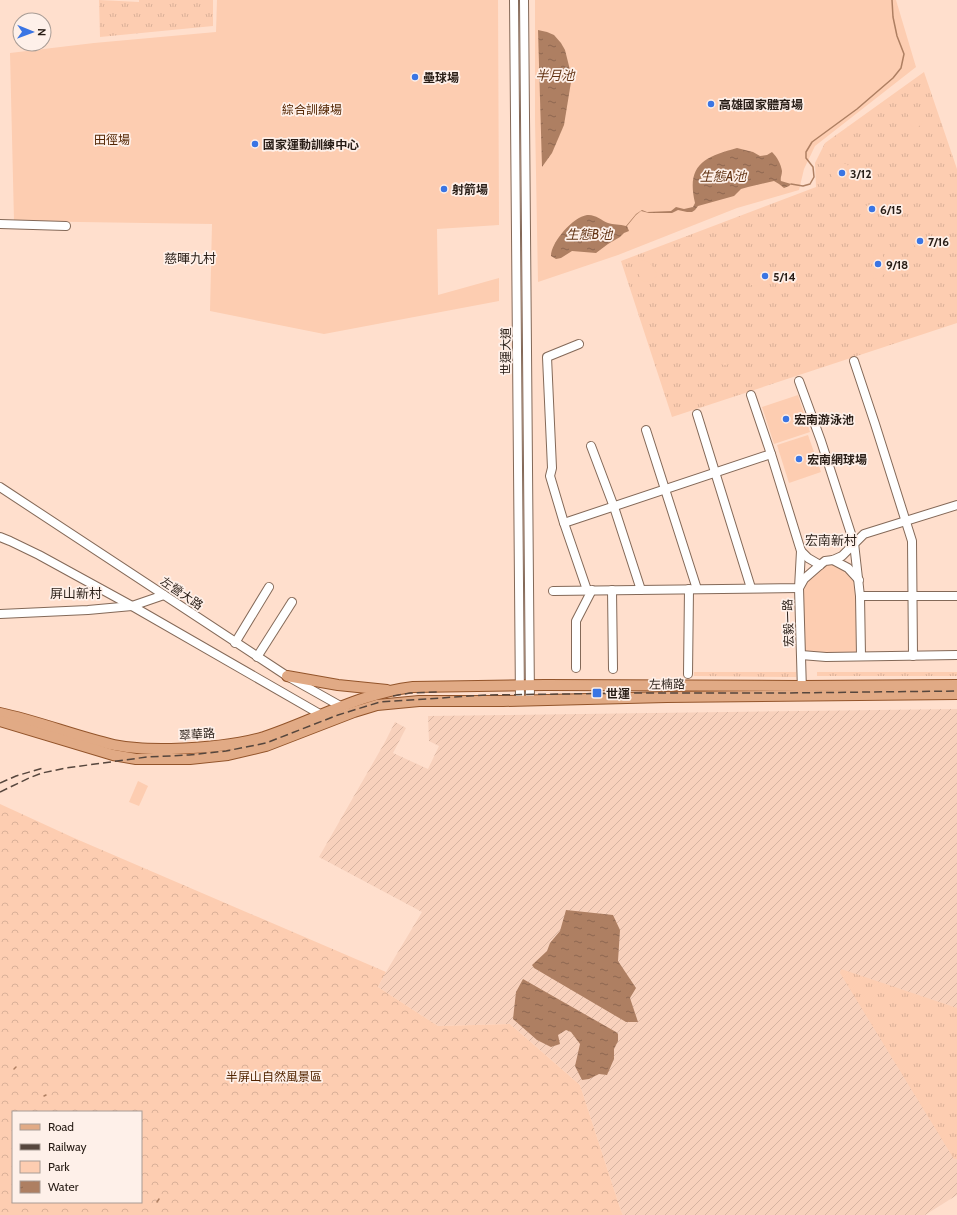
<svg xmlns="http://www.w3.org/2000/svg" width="957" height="1215" font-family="Cabin,'Noto Sans TC',sans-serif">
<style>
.industrial{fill:url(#industrial-furrows)}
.grass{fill:url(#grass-tufts)}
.forest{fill:url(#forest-crowns);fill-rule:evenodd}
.park{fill:#fdcdb1}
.water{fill:url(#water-ripples)}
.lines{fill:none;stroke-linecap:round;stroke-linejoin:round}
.stream{stroke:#ae7f62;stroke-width:1.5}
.minor-casing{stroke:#846958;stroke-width:10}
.major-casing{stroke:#93542a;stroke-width:12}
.minor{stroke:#fff;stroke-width:8}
.major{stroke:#e1aa85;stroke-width:10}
.rail{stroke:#56463d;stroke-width:1.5;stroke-dasharray:8 4;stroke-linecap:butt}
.poi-dot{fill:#3a75e4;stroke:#fef0e9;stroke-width:1.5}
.labels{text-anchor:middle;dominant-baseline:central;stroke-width:3.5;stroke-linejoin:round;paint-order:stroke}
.poi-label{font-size:12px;font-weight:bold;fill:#281d16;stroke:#fef0e9;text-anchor:start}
.park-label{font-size:12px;fill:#522401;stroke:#fef0e9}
.street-label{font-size:12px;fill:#281d16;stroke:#fef0e9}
.water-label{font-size:13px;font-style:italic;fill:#623212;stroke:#fef0e9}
.neighbourhood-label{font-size:13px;fill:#281d16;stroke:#fef0e9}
</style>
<defs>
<pattern id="industrial-furrows" width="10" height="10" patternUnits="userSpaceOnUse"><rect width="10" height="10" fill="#f8d1bc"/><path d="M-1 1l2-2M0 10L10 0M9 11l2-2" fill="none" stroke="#d5b3a1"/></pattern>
<pattern id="grass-tufts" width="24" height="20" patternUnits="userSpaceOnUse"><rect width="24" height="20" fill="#fdcdb1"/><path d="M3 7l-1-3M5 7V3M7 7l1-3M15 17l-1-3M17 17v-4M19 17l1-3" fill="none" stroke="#d9b098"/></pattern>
<pattern id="forest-crowns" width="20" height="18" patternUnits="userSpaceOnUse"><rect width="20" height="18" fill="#fdcdb1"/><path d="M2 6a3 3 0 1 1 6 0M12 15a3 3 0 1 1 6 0" fill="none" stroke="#d9b098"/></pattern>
<pattern id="water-ripples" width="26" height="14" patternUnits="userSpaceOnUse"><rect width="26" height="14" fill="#ae7f62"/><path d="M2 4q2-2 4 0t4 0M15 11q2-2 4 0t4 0" fill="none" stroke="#8e6750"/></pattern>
</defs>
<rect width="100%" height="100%" fill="#ffdfcd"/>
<path class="industrial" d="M957,709V1195L925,1215H623L621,1211L580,1085L510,1024L438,1026L378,987L386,972L422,912L319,857L385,742L395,722L406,728L393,753L428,769L439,746L429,741L428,716Z"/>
<g class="grass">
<path d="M99,0L139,2V0H213V26L100,37Z"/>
<path d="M924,72L957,169V323L672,417L621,261L816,187L815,163L825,143Z"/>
<path d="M694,672H796V677L694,676Z"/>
<rect x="817" y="672" width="140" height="4"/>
<path d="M841,969L957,1008V1159H954L840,973Z"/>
</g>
<path class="forest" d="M0,804L74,838L386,972L378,987L438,1026L510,1024L580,1085L621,1211L623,1215H0ZM13,1112H141V1202H13Z"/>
<g class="park">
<path d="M217,0H498L499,225L437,229L438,295L499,278V301L324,334L210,311L212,224L14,221L10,53L94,43L216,32Z"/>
<path d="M535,0H896L916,67L815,146L804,169L799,190L737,208L618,255L538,282L535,119Z"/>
<path d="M917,107L920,110L923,123L917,128H913L910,124L908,114L914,108Z"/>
<path d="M841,163L847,164L853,175L844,182L838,183L832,177V170L836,166Z"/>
<path d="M884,199L887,200L888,202V205L864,220L862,219L861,210L863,207Z"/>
<path d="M917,229C924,232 930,243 930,250L926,252C923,251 919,250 916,247C910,242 910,233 917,229Z"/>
<path d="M878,249L882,251L883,255L884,274C881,279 878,280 872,278L870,272L873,262L874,251Z"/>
<path d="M645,260C651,263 655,269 657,275L653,280L645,282L641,280C639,277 640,269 639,263L641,261Z"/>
<path d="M777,267L780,270V274C773,280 761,287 751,285L749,282L750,279L752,276Z"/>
<path d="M721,346C725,347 726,349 728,352C739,368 713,372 716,348Z"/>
<path d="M798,395L810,432L774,444L762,407Z"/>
<path d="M808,435L821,472L789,483L777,445Z"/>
<path d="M833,564L846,571L856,582L857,653L829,654L805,652L803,589L808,580L823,566Z"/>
<path d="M138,781L148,786L139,806L129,802Z"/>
</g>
<g class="water">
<path d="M538,30L547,32L554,35L561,43L565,50L570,70L571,82L564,125L552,153L542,167Z"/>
<path d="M737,148L753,152L760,156L767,155L772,152C777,157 781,164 782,171C782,175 780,178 781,181L791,184L789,186L784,188L779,184L774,181L748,187L741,189L734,196L698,206L695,210L692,212H687L678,210L672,213H649L641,211L636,215L627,226L629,231L624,233L620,237L608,244L596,253L572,251L561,258L556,259L551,256C551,242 573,217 587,215C595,214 601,220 608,223C613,225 620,224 626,226L636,214L642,210L647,212L671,211L676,207L684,209L693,207L695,203C686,165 704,157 737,148Z"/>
<path d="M566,910L613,915L620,930L618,961L636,988L630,998L638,1022H626L534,968L532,965L547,951L550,943L560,931Z"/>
<path d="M523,979L616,1032L618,1034V1041L614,1049V1059L607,1075L599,1074L589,1079L582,1080L575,1066L580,1044L571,1032L566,1030L558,1035L560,1044L551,1047L537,1040L513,1019L516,992Z"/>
</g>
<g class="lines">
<g class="stream">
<path d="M791,184L803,186L810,184L814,177L813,167L806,158V152L812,142L857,109L893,78L901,68L904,54L897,36L893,17L892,0"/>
<path d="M14,1069L16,1067"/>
<path d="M44,1096L46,1095"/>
<path d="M157,1202L159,1199"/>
</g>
<g class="minor-casing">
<g id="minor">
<path d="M514,0L520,701"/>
<path d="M524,0L530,701"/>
<path d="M0,224L66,226"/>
<path d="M579,344L547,357L552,468L550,476L564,523L587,590"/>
<path d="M854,361L875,424L912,541L913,656"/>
<path d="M799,381L821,441L854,543L860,596L861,656"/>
<path d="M751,395L771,454L801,551L808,558L820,565"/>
<path d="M697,414L751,588"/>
<path d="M646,430L697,589"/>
<path d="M591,446L614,507L641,590"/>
<path d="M0,487L287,676L344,708"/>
<path d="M564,523L771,454"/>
<path d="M0,537L10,541L39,555L132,606L325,717"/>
<path d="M833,560L848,568L859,580"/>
<path d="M612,590L613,669"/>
<path d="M553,591L799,588L801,551"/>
<path d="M860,596H957"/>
<path d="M0,614L88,610L132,606L164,595"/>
<path d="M235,643L269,587"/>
<path d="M801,655L826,657L957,655"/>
<path d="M257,657L292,602"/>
<path d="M576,668V621L592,590"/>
<path d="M688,674L689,589"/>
<path d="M802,691L799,588L804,579L820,565L825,561L833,560L842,556L864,534L957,505"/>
</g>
</g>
<g class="major-casing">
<g id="major">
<path d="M287,676L338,685L387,690"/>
<path d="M0,713C38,721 75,736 114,745C133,749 151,749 171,749C202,748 234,746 264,737C313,721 360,693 413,687L545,685L802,686L957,685"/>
<path d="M0,721L113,755L136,759H190L228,755L266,746L354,712L377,705L419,701H503L667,697L957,694"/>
</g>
</g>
<use href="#minor" class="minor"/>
<use href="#major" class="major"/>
<g class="rail">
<path d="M393,696L410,693L437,692"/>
<path d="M0,783L16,776L43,768"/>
<path d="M0,792L29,778L42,773L66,768L147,757L189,755L226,751L266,743L338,715L380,702L486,695L639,693H785L957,691"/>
</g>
</g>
<g class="poi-dot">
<circle cx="415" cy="77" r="4"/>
<circle cx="711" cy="104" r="4"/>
<circle cx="255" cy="144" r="4"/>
<circle cx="842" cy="173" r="4"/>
<circle cx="444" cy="189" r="4"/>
<circle cx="872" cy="209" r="4"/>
<circle cx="920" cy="241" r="4"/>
<circle cx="878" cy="264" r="4"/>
<circle cx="765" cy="276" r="4"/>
<circle cx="786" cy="419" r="4"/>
<circle cx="799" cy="459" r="4"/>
<rect x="592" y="688" width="10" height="10" rx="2"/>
</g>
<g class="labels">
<g class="poi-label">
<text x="423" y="77">壘球場</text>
<text x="719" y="104">高雄國家體育場</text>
<text x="263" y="144">國家運動訓練中心</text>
<text x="850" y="173">3/12</text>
<text x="452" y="189">射箭場</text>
<text x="880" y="209">6/15</text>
<text x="928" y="241">7/16</text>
<text x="886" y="264">9/18</text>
<text x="773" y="276">5/14</text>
<text x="794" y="419">宏南游泳池</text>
<text x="807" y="459">宏南網球場</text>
<text x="606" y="693">世運</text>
</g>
<g class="park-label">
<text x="312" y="109">綜合訓練場</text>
<text x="112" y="139">田徑場</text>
<text x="274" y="1076">半屏山自然風景區</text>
</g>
<g class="street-label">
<text transform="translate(505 351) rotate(-90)">世運大道</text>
<text transform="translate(182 593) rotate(34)">左營大路</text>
<text transform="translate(788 623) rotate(-92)">宏毅一路</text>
<text transform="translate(667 684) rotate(-1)">左楠路</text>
<text transform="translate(197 734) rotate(-4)">翠華路</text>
</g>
<g class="water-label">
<text x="555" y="75">半月池</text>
<text x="723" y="176">生態A池</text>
<text x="589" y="234">生態B池</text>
</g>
<g class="neighbourhood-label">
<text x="190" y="258">慈暉九村</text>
<text x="831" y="540">宏南新村</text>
<text x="76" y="593">屏山新村</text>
</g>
</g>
<rect x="12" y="1111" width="130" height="92" fill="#fef0e9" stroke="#a89c95"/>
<rect x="20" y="1124" width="20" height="6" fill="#e1aa85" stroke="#a89c95"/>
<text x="48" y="1131" font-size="12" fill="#281d16">Road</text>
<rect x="20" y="1144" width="20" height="6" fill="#56463d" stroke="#a89c95"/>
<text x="48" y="1151" font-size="12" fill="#281d16">Railway</text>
<rect x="20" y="1161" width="20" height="12" fill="#fdcdb1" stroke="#a89c95"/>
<text x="48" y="1171" font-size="12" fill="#281d16">Park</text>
<rect x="20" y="1181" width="20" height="12" fill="url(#water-ripples)" stroke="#a89c95"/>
<text x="48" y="1191" font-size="12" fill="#281d16">Water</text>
<g transform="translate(32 32) rotate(91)"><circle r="19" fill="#fef0e9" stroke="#a89c95"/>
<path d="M0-3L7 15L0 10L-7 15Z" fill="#3a75e4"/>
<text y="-6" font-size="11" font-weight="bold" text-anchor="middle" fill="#281d16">N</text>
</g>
</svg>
